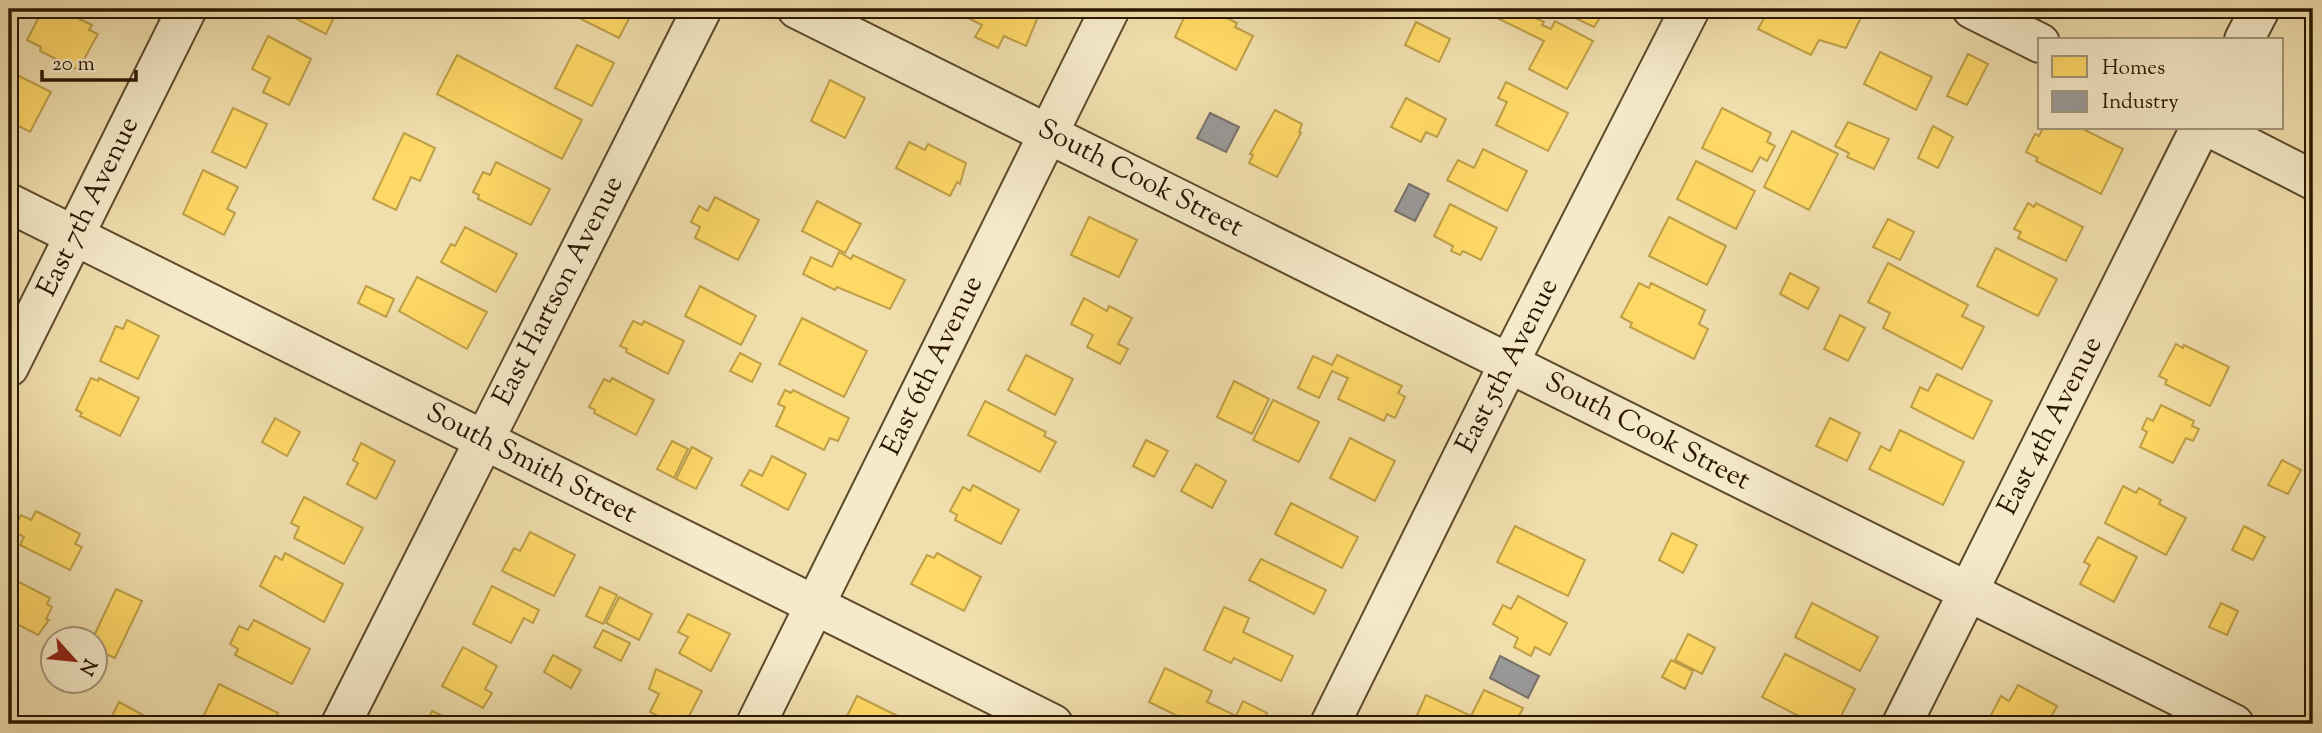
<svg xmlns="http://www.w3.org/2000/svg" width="2322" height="733" font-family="'Sorts Mill Goudy',serif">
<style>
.homes{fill:#ffd966;stroke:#bf9f47;stroke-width:2}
.industry{fill:#999;stroke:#78726b;stroke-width:2}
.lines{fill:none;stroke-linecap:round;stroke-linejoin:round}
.minor-casing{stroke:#5c492b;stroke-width:42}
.minor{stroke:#f5eac9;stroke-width:38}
.labels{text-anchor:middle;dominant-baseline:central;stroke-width:7;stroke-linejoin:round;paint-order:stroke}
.street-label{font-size:28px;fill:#2a1700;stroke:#f5eac9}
</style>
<rect width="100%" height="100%" fill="#f0deac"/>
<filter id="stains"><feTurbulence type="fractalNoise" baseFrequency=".00286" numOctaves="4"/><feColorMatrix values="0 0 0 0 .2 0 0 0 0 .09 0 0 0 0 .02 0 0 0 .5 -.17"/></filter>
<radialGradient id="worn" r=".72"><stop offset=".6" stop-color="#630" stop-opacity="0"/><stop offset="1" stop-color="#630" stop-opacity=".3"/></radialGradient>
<g class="homes">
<path d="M43,9H59L92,25L89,30L98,34L78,70L40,51L41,47L27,40Z"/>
<path d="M277,9H338L326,34Z"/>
<path d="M561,9H634L619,38Z"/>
<path d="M1041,9L1026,46L1004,36L998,48L975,37L982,25L966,17L968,13L960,10Z"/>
<path d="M1188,9L1200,10L1215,17L1217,13L1237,23L1235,27L1253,36L1236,70L1175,37Z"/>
<path d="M1479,9H1517L1544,22L1542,25L1551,29L1555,21L1593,41L1567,89L1529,69L1544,41Z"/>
<path d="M1575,9H1606L1594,27L1571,16Z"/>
<path d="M1769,9H1865L1846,48L1819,40L1811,55L1758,29Z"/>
<path d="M1416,22L1450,39L1439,62L1405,45Z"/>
<path d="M268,36L311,59L289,105L263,92L270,78L252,69Z"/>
<path d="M577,45L614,63L592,106L555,88Z"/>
<path d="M1880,52L1932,77L1916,110L1864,84Z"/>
<path d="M1968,54L1988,64L1967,105L1947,96Z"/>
<path d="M457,55L582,120L562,159L437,94Z"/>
<path d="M9,71L51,92L30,132L9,121Z"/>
<path d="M830,80L865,98L845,138L811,121Z"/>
<path d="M1506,82L1568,113L1548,151L1496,125L1507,102L1498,98Z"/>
<path d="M1406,98L1446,119L1437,137L1426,132L1421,142L1391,127Z"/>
<path d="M233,108L267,124L246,168L212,152Z"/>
<path d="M1722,108L1771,133L1767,142L1775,146L1767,161L1760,157L1752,172L1702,148Z"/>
<path d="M1275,110L1302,124L1299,132L1301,133L1277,177L1249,163L1253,155L1250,154Z"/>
<path d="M1848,122L1889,139L1874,169L1847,157L1849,153L1835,146Z"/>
<path d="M1933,126L1953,137L1938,168L1918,158Z"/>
<path d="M2043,128H2081L2123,149L2101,194L2036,161L2038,158L2026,152L2035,134L2039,136Z"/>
<path d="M1792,131L1838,154L1809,210L1764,187Z"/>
<path d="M404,133L435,148L420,181L411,177L396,210L373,199Z"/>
<path d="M909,142L925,150L928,144L966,163L960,184L957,182L950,196L896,168Z"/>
<path d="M1483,149L1527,171L1507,211L1447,180L1458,160L1474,168Z"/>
<path d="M1696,161L1755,191L1736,229L1677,199Z"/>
<path d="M496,162L550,189L531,225L478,199L479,195L473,192L483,172L490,175Z"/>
<path d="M203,170L238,187L227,209L235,213L224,235L183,214Z"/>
<path d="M715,197L759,220L738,260L695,238L700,227L691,222L699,206L708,211Z"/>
<path d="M817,201L861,224L845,253L802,231Z"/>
<path d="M2028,203L2034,207L2036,203L2083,227L2066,261L2018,238L2021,232L2014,229Z"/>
<path d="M1450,204L1497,228L1481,260L1463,251L1460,255L1451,251L1453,246L1434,236Z"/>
<path d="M1089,217L1137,240L1119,277L1071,255Z"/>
<path d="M1669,217L1726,246L1707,285L1649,256Z"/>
<path d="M1888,219L1914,232L1900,260L1873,247Z"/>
<path d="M465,227L517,254L496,292L441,262L451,244L455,246Z"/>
<path d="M1996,248L2057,279L2038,316L1977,286Z"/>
<path d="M839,252L851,259L853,255L905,280L890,309L837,287L835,290L803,274L811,257L832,267Z"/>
<path d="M1888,263L1968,305L1962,316L1984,327L1962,369L1883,328L1890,313L1868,302Z"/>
<path d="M1790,273L1819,288L1808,309L1780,294Z"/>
<path d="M417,277L487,312L467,349L399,311Z"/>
<path d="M1639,283L1649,288L1651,283L1705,310L1699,324L1708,329L1694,359L1630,327L1632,323L1621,317Z"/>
<path d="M366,286L394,299L386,317L358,303Z"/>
<path d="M700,286L756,316L741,345L685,316Z"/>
<path d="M1084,298L1107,311L1109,306L1132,318L1118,344L1128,349L1120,364L1087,347L1093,335L1071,324Z"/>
<path d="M1840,315L1865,328L1848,361L1824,349Z"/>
<path d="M802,318L867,351L844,397L779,364Z"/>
<path d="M127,320L159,336L138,379L100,361L116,326L123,329Z"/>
<path d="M633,321L642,325L644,321L684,341L668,374L626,352L627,349L620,346Z"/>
<path d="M2176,344L2183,348L2184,345L2229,367L2210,406L2165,384L2167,380L2159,376Z"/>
<path d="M740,353L761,364L752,382L730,371Z"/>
<path d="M1026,355L1073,379L1055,415L1008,390Z"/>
<path d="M1337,355L1402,386L1398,393L1405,397L1395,418L1387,414L1384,421L1338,399L1348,378L1332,371L1319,398L1298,388L1313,356L1332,365Z"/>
<path d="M1937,374L1992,401L1973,439L1911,407L1920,387L1928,391Z"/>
<path d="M91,378L98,381L99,378L139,398L120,436L80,416L82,413L76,410Z"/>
<path d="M612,378L654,400L636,435L594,413L595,410L589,407L604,379L610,382Z"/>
<path d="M1234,381L1269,399L1252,434L1217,417Z"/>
<path d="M785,390L791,393L793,390L849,418L838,441L830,438L824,450L776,426L785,407L778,404Z"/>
<path d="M1273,400L1319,422L1299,462L1253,440Z"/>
<path d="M985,401L1046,432L1044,436L1056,442L1040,472L968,435Z"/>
<path d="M2161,405L2194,421L2192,426L2199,429L2193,441L2186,438L2173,463L2140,447L2147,432L2142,429L2147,418L2153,421Z"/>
<path d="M275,418L300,432L287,456L262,442Z"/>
<path d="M1830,418L1860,433L1847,461L1816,446Z"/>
<path d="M1900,430L1964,462L1943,505L1869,469L1881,446L1890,451Z"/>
<path d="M1350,438L1395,461L1375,501L1330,478Z"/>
<path d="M1146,440L1168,451L1154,477L1133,466Z"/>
<path d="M672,441L688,449L674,478L657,469Z"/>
<path d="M361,443L395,461L376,499L347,484L358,463L353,460Z"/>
<path d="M692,447L712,458L696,489L676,479Z"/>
<path d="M772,456L806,474L788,510L741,485L750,470L762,476Z"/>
<path d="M2282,460L2301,470L2288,494L2268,485Z"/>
<path d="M1196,464L1226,481L1212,508L1181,491Z"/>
<path d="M973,485L1019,510L1001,544L955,520L957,515L950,511L963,487L970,491Z"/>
<path d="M2123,486L2136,493L2139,488L2161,500L2159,504L2186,518L2166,555L2105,523Z"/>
<path d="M304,497L363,528L344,564L294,538L299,527L291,523Z"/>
<path d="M1291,503L1358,537L1342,568L1275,534Z"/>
<path d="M36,511L80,534L75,544L82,547L70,570L20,545L24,537L13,531L21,515L31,520Z"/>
<path d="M1515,526L1585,560L1568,596L1497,562Z"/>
<path d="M2244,526L2265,537L2253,560L2232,550Z"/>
<path d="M530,532L575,555L554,596L502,571L514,548L520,551Z"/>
<path d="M1672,533L1697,545L1683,573L1659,560Z"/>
<path d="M2098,537L2137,557L2114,602L2080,584L2090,565L2084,562Z"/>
<path d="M285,553L343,584L324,622L260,586L275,556L282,560Z"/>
<path d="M937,553L981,577L964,611L911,584L927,555L934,558Z"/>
<path d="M1261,559L1326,590L1314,614L1249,580Z"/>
<path d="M9,577L50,598L47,604L52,607L46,619L49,620L38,635L9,620Z"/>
<path d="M492,586L539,610L533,623L524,618L511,643L473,624Z"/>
<path d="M600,587L617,595L603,624L586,616Z"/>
<path d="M116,589L142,601L115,658L94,649L93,638Z"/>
<path d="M1518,596L1567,623L1550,655L1535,647L1531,656L1514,647L1518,638L1493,624L1503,605L1511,609Z"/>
<path d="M619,597L652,614L639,640L606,623Z"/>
<path d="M1812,603L1878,637L1860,671L1795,637Z"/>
<path d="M2221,603L2238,611L2227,635L2209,627Z"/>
<path d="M1224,607L1249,618L1243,632L1293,656L1281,681L1234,658L1231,663L1204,650Z"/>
<path d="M688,614L730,634L711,671L679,653L688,637L678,632Z"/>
<path d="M254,620L310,649L292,684L235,655L238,649L230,644L239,626L248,630Z"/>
<path d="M603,630L630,643L621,661L594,647Z"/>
<path d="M1688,634L1715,648L1702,674L1675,660Z"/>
<path d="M463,647L497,666L485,689L492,693L483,708L442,686Z"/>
<path d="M1785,654L1855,689L1837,724H1814L1762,697Z"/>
<path d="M553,655L581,670L571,688L544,672Z"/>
<path d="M1671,660L1693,671L1685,689L1662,677Z"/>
<path d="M1165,668L1212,691L1207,702L1236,716L1243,701L1267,713L1261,724H1194L1149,702Z"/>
<path d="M656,669L702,691L685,724H674L650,712L659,694L649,689Z"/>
<path d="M219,684L278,713L273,724H207L201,721Z"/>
<path d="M2018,685L2057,706L2047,724H1998L2000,720L1991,715L2001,696L2009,701Z"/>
<path d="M1484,690L1523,708L1515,724H1413L1426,695L1471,716Z"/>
<path d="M857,696L914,724H843Z"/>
<path d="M119,702L156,722L155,724H108Z"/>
<path d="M432,711L459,724H426Z"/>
</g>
<g class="industry">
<path d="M1210,113L1239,127L1226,152L1197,138Z"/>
<path d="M1409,184L1429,194L1415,221L1395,211Z"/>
<path d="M1500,656L1539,676L1528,698L1490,678Z"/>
</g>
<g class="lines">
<g class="minor-casing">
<g id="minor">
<path d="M797,9L2234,724"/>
<path d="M1972,9L2040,43"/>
<path d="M2244,40L2260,9"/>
<path d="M2211,128L2313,180"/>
<path d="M9,203L1053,724"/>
<path d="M9,367L187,9"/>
<path d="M341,724L702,9"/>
<path d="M756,724L1110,9"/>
<path d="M1330,724L1509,363L1690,9"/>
<path d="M1902,724L2200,128"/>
</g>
</g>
<use href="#minor" class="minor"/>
</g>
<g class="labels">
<g class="street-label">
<text transform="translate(1140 179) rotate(27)">South Cook Street</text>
<text transform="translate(89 207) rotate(-64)">East 7th Avenue</text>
<text transform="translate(559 291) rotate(-63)">East Hartson Avenue</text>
<text transform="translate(933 366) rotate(-64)">East 6th Avenue</text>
<text transform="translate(1508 366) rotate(-63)">East 5th Avenue</text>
<text transform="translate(2051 426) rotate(-63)">East 4th Avenue</text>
<text transform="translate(1647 432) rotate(27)">South Cook Street</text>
<text transform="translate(531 464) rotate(27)">South Smith Street</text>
</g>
</g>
<rect width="2322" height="733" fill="none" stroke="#f0deac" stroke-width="35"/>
<rect x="10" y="10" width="2301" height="712" fill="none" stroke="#2a1700" stroke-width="3.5"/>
<rect x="18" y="18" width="2287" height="698" fill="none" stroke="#2a1700" stroke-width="2"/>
<rect x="2038" y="38" width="245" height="91" fill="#f5eac9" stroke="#a49679" stroke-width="2"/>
<rect x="2052" y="56" width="35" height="21" fill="#ffd966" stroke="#a49679" stroke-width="2"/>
<text x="2102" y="74" font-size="21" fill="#2a1700">Homes</text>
<rect x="2052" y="91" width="35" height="21" fill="#999999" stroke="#a49679" stroke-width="2"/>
<text x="2102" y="108" font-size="21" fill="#2a1700">Industry</text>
<g transform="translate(74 660) rotate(117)"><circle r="33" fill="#f5eac9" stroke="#a49679" stroke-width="2"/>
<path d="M0-5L12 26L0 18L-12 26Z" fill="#8f2418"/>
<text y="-10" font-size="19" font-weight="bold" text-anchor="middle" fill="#2a1700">N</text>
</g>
<path d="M42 70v10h94v-10" fill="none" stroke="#2a1700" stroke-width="3.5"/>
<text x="52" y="70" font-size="21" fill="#2a1700" stroke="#f5eac9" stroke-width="5" paint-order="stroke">20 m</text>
<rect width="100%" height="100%" filter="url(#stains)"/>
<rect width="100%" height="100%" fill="url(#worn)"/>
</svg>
